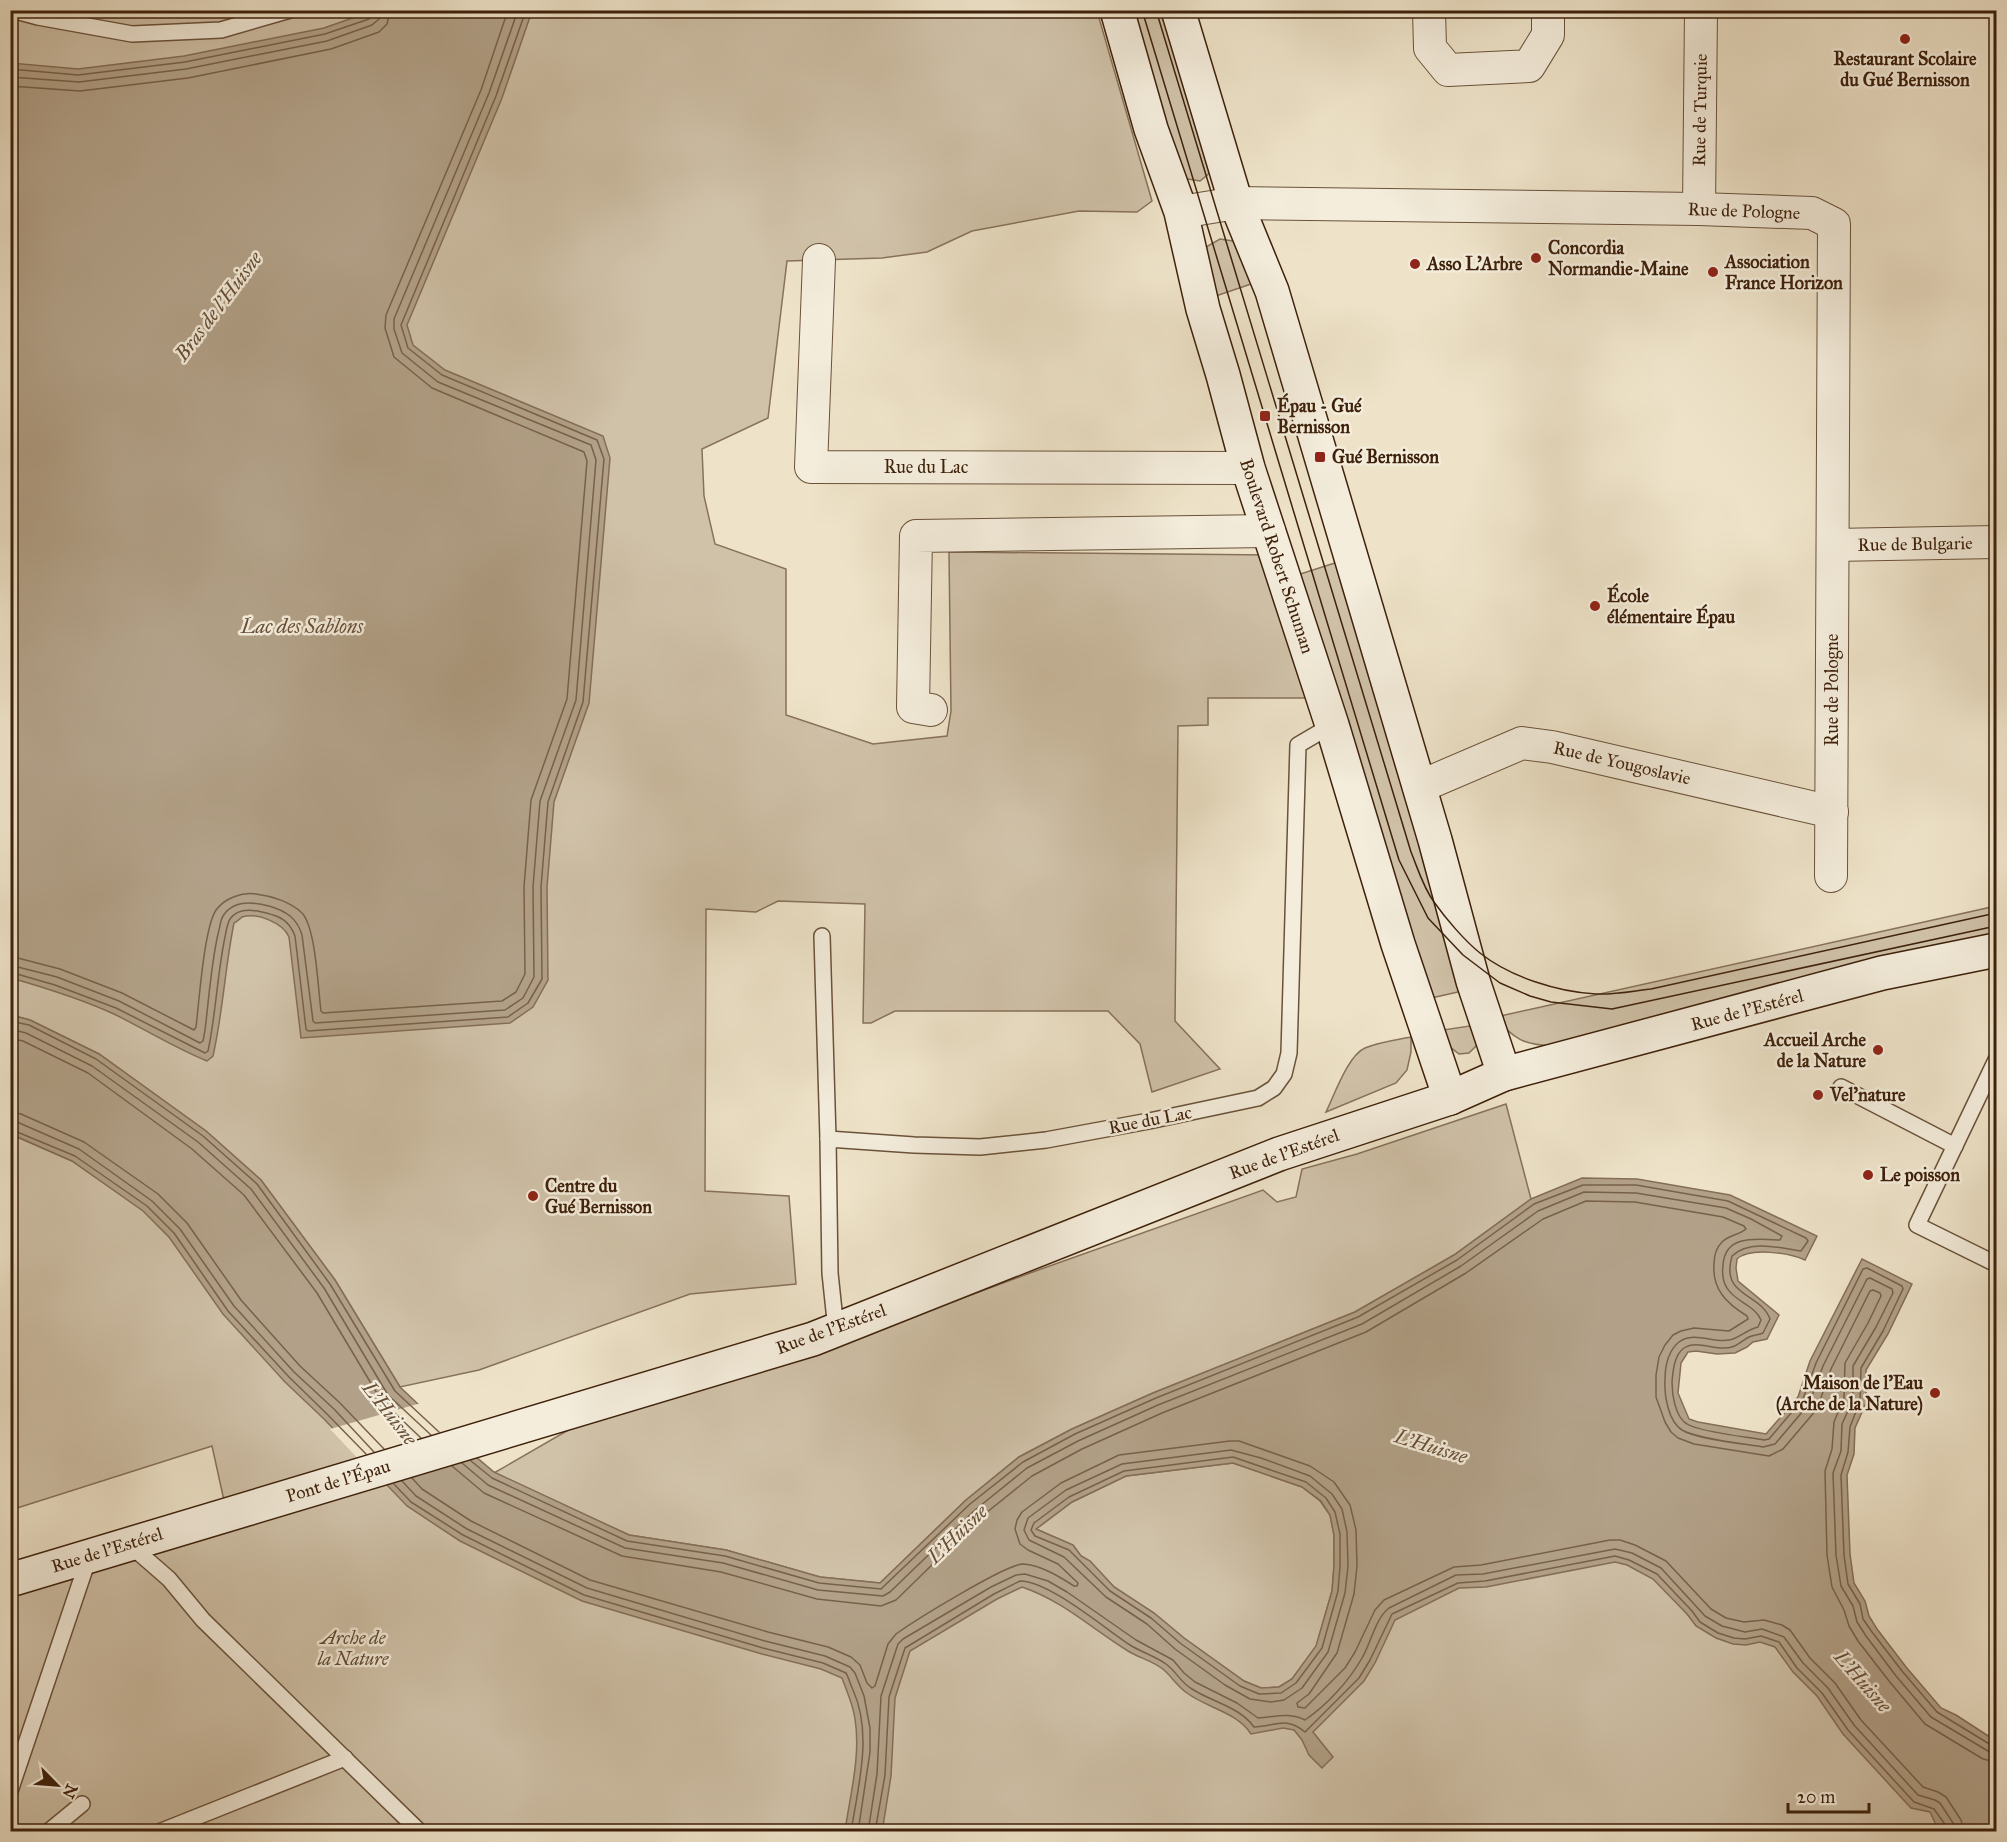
<svg xmlns="http://www.w3.org/2000/svg" width="2007" height="1842" font-family="'IM FELL Great Primer',serif">
<style>
.green{fill:#d0c2a9;stroke:#87725a;stroke-width:1.5}
.water{fill:#b2a188;stroke:#846e56;stroke-width:1.5;fill-rule:evenodd}
.pier{fill:#eee3c9}
.lines{fill:none;stroke-linecap:round;stroke-linejoin:round}
.shore{stroke:#78614a;stroke-width:1.5}
.lane-casing{stroke:#6a523a;stroke-width:18}
.street-casing{stroke:#6a523a;stroke-width:34}
.secondary-casing{stroke:#3e210b;stroke-width:36}
.lane{stroke:#f4eddc;stroke-width:15}
.street{stroke:#f4eddc;stroke-width:32}
.secondary{stroke:#f4eddc;stroke-width:33}
.tram{stroke:#3e210b;stroke-width:1.5}
.poi-dot{fill:#8f2418;stroke:#f4eddc;stroke-width:2}
.labels{text-anchor:middle;dominant-baseline:central;stroke-width:5;stroke-linejoin:round;paint-order:stroke}
.poi-label{font-size:18px;font-weight:bold;fill:#3e210b;stroke:#f4eddc;text-anchor:start}
.street-label{font-size:18px;fill:#3e210b;stroke:#f4eddc}
.park-label{font-size:18px;font-style:italic;fill:#624932;stroke:#f4eddc}
.water-label{font-size:20px;font-style:italic;fill:#674e37;stroke:#f4eddc}
</style>
<rect width="100%" height="100%" fill="#eee3c9"/>
<filter id="stains"><feTurbulence type="fractalNoise" baseFrequency=".00333" numOctaves="4"/><feColorMatrix values="0 0 0 0 .2 0 0 0 0 .09 0 0 0 0 .02 0 0 0 .5 -.17"/></filter>
<radialGradient id="worn" r=".72"><stop offset=".6" stop-color="#630" stop-opacity="0"/><stop offset="1" stop-color="#630" stop-opacity=".3"/></radialGradient>
<g class="green">
<path d="M11,11H1097L1152,201L1137,212L1079,211L972,231L927,252L882,258L787,261L768,418L702,449L704,496L715,544L786,569V715L873,744L947,736L951,711L949,552L1274,555L1313,698H1208V725L1178,726L1175,1021L1220,1069L1152,1092L1140,1044L1108,1011H895L871,1023H863L865,904L778,901L756,912L706,909L705,1191L789,1196L796,1284L690,1294L479,1370L400,1387L335,1280L261,1180L206,1131L99,1054L30,1020L11,1015Z"/>
<path d="M1128,11H1172L1211,172L1200,181L1182,178Z"/>
<path d="M1220,239L1233,241L1239,244L1254,283L1210,298L1202,258L1206,247Z"/>
<path d="M1338,562L1467,990L1431,998L1294,576Z"/>
<path d="M1996,906V935L1553,1046C1524,1045 1513,1039 1496,1017Z"/>
<path d="M1476,1025L1477,1045L1469,1053L1459,1054L1449,1046L1443,1030Z"/>
<path d="M1411,1037V1052L1407,1070L1396,1083L1326,1112C1334,1096 1348,1055 1365,1048C1379,1042 1396,1040 1411,1037Z"/>
<path d="M1506,1104L1531,1199L1454,1255L1355,1312L1153,1393L1072,1429L1019,1457L966,1500L880,1583L820,1577L726,1550L629,1535L494,1473L577,1425L839,1344L1030,1273L1263,1190L1277,1202L1296,1197L1302,1169L1357,1154Z"/>
<path d="M10,1134L72,1161L143,1210L169,1237L451,1492L840,1619L1007,1561L1253,1704L1318,1677L1366,1583L1623,1504L1996,1831H11V1580L227,1514L212,1446L11,1510Z"/>
<path d="M1233,1463L1302,1487L1320,1501L1330,1515L1334,1535V1566L1332,1591L1316,1647L1292,1679L1279,1687L1261,1688L1244,1681L1184,1638L1154,1613L1114,1587L1090,1561L1081,1556L1073,1545L1036,1529L1072,1502L1126,1476Z"/>
</g>
<g class="water">
<path d="M375,10L532,11L502,98L407,325L413,345L445,370L603,436L610,458L589,703L554,802L547,887L548,980L533,1007L510,1023L301,1038L289,937C283,923 257,912 242,917C241,918 235,923 234,923C225,967 223,1012 213,1056L207,1061C175,1048 146,1030 116,1015C82,999 46,988 11,978V63L78,69L184,56L324,28Z"/>
<path d="M11,1015L30,1020L99,1054L206,1131L261,1180L335,1280L400,1387L455,1439L494,1472L629,1535L726,1550L820,1577L880,1583L966,1500L1019,1457L1072,1429L1153,1393L1355,1312L1454,1255L1531,1199L1582,1178L1637,1179L1730,1195L1817,1236L1805,1260C1790,1253 1750,1247 1737,1259L1736,1268L1738,1281L1779,1315L1767,1339L1753,1342L1747,1347L1735,1353L1717,1354L1696,1351L1688,1352L1681,1363L1678,1393L1689,1419L1698,1422L1766,1434L1798,1397L1810,1361L1862,1259L1912,1284L1888,1334L1866,1370V1403L1855,1428L1854,1454L1847,1475L1850,1554L1854,1583L1865,1601L1869,1616L1877,1629L1906,1667L1941,1708L1956,1715L1996,1741V1831H1945L1937,1827L1930,1812L1911,1808L1843,1734L1817,1696L1793,1672L1775,1647L1760,1642L1746,1645L1733,1644L1716,1638L1696,1626L1687,1614L1653,1579L1627,1565L1615,1562L1486,1587L1459,1588L1395,1620L1375,1663L1364,1681L1313,1732L1333,1757L1322,1768L1309,1755L1302,1740L1294,1730L1283,1728L1251,1734C1237,1712 1207,1708 1187,1693C1177,1686 1172,1677 1164,1670C1154,1661 1139,1658 1128,1651C1091,1628 1063,1601 1022,1587L997,1599L910,1651L895,1698L891,1776L883,1826L880,1831H845C850,1795 861,1756 855,1719C853,1704 847,1692 842,1678L821,1669L762,1654L582,1601L460,1541L407,1506L324,1419L285,1382L223,1314L169,1237L143,1211L72,1161L11,1134ZM1233,1463L1302,1487L1321,1501L1330,1515L1334,1535V1566L1332,1591L1316,1646L1292,1679L1279,1687L1261,1688L1244,1681L1184,1638L1154,1613L1114,1587L1090,1561L1081,1556L1073,1545L1036,1529L1072,1502L1126,1476Z"/>
</g>
<path class="pier" d="M421,1403L457,1437L383,1485L330,1429Z"/>
<g class="lines">
<g class="shore">
<path d="M10,69L78,75L185,62L325,34L369,19L373,15V10"/>
<path d="M10,77L79,82L186,69L327,41L372,25L379,19L381,10"/>
<path d="M10,86L80,91L188,78L331,49L379,32L387,24L390,10"/>
<path d="M10,956L60,969L122,993L194,1030L196,1027C199,1003 204,928 216,910C225,898 242,892 256,894C272,896 291,902 302,913C316,928 318,989 321,1011L323,1013L502,1001L516,992L525,974L524,887L531,800L567,699L587,461L584,452L432,388L394,357L385,328L386,315L481,90L508,10"/>
<path d="M10,965L57,977L119,1001L200,1043L203,1041L205,1030C209,998 211,965 218,934C220,928 220,921 223,916C233,900 254,902 269,906C286,911 297,918 302,935L313,1021L315,1023L505,1010L523,998L534,977L533,887L540,801L576,700L596,460L591,445L438,382L402,353L394,329V319L489,93L518,10"/>
<path d="M10,972L55,985L116,1008L205,1053L208,1051C216,1014 217,975 225,937C226,932 227,924 230,919C240,905 259,911 273,915C284,918 291,925 295,936L306,1029L308,1031L508,1017L528,1003L542,979L541,887L548,802L583,702L604,459L597,440L442,375L408,348L401,325L496,96L526,10"/>
<path d="M10,1021L29,1025L96,1059L203,1136L257,1184L330,1284L395,1391L439,1432"/>
<path d="M10,1029L26,1033L92,1066L198,1142L251,1189L324,1288L388,1395L431,1435"/>
<path d="M10,1038L23,1041L88,1073L192,1149L244,1195L317,1293L381,1400L421,1438"/>
<path d="M10,1112L21,1114L84,1142L158,1194L187,1223L241,1300L300,1366L340,1403L384,1449"/>
<path d="M10,1121L17,1122L79,1149L152,1201L180,1229L234,1306L294,1372L334,1409L374,1452"/>
<path d="M10,1129L75,1156L147,1206L174,1233L228,1311L289,1377L328,1415L366,1454"/>
<path d="M1231,1450L1261,1458L1310,1476L1332,1494L1342,1509L1347,1532L1348,1566L1345,1593L1328,1652L1302,1688L1284,1700L1271,1702L1250,1699L1225,1685L1175,1649L1147,1624L1106,1597L1064,1557L1029,1540L1024,1530L1028,1518L1066,1490L1122,1464Z"/>
<path d="M1233,1457L1306,1482L1326,1498L1335,1512L1340,1534V1566L1338,1591L1322,1648L1296,1683L1281,1693L1259,1694L1240,1686L1180,1643L1151,1618L1110,1591L1069,1550L1035,1536L1031,1530L1034,1523L1069,1497L1124,1471Z"/>
<path d="M471,1461L492,1478L627,1541L725,1556L819,1583L881,1589L970,1504L1023,1462L1075,1434L1156,1398L1358,1317L1457,1260L1534,1204L1583,1185H1636L1728,1201L1806,1238L1808,1241L1801,1251C1781,1248 1749,1239 1732,1256C1720,1297 1760,1292 1770,1319L1763,1333C1759,1335 1753,1335 1749,1337C1740,1342 1736,1348 1725,1348C1712,1349 1696,1340 1684,1348C1674,1355 1673,1371 1672,1382C1672,1394 1675,1417 1687,1424C1699,1432 1747,1437 1764,1440L1769,1439L1803,1399L1816,1363L1863,1269L1867,1268L1902,1286L1903,1289L1883,1331L1861,1368L1860,1401L1850,1427L1848,1452L1841,1475L1844,1555L1848,1584L1860,1604L1863,1619L1872,1632L1902,1671L1937,1712L1991,1745L1996,1746"/>
<path d="M462,1463L488,1485L625,1548L723,1563L818,1590L883,1596L890,1592L975,1510L1027,1468L1078,1441L1158,1405L1362,1324L1461,1266L1538,1211L1584,1192L1636,1193L1726,1208L1751,1219L1782,1236L1780,1240C1757,1239 1725,1234 1723,1265C1722,1273 1723,1282 1727,1288C1735,1302 1755,1305 1761,1320L1758,1327C1746,1330 1738,1339 1729,1340C1713,1343 1694,1331 1679,1342C1668,1351 1665,1366 1665,1380C1664,1395 1668,1421 1682,1430C1696,1439 1745,1444 1763,1447L1775,1444L1809,1404L1823,1366L1867,1279L1870,1278L1892,1289L1893,1293L1876,1327L1853,1366V1400L1842,1424L1841,1451L1833,1473L1836,1555L1841,1586L1853,1606L1857,1622L1866,1636L1896,1676L1931,1717L1988,1751L1996,1753"/>
<path d="M452,1466L484,1493L622,1556L721,1572L817,1599L881,1606L896,1600L981,1517L1032,1476L1082,1449L1162,1413L1366,1332L1466,1273L1543,1219L1586,1201L1635,1202L1723,1217L1744,1226L1746,1229C1739,1235 1729,1235 1722,1242C1716,1248 1714,1255 1714,1264C1712,1289 1726,1303 1747,1316L1748,1319L1729,1331L1694,1328L1681,1331L1673,1335L1665,1345L1659,1357L1656,1375V1397L1665,1422L1671,1432L1678,1438L1694,1444L1769,1456L1783,1449L1817,1409L1831,1369L1870,1291L1873,1290L1880,1293L1881,1296L1868,1323L1845,1363L1844,1398L1834,1422L1832,1449L1825,1471L1827,1555L1832,1587L1844,1610L1849,1626L1858,1641L1889,1681L1925,1724L1983,1759L1996,1762"/>
<path d="M412,1478L422,1489L471,1521L590,1580L768,1632L828,1647L851,1657L860,1665L867,1683L872,1688L875,1686L888,1644L896,1634C914,1621 1006,1564 1023,1564C1041,1565 1060,1577 1074,1586H1077L1078,1583L1058,1564L1028,1550L1020,1544L1015,1529L1017,1520L1022,1512L1061,1483L1119,1455L1230,1441H1239L1310,1466L1334,1482L1350,1505L1356,1530L1357,1566L1354,1594L1337,1653L1309,1694L1297,1703L1298,1707L1305,1708L1345,1668L1355,1652L1375,1610L1384,1600L1454,1567L1481,1565L1610,1540H1620L1635,1545L1666,1561L1711,1609L1726,1618L1744,1622L1764,1620L1782,1625L1790,1630L1810,1658L1835,1683L1861,1720L1923,1787L1938,1792L1946,1797L1961,1820L1964,1832"/>
<path d="M402,1481L416,1496L467,1529L587,1588L765,1641L825,1656L850,1667L855,1673L864,1696L870,1728V1752L858,1832"/>
<path d="M394,1484L411,1502L463,1535L584,1595L763,1648L823,1663L846,1673C849,1678 850,1684 853,1690C873,1734 858,1786 851,1832"/>
<path d="M868,1832L877,1774L881,1696L898,1644L903,1639L991,1587L1016,1575L1025,1574L1048,1581L1067,1592L1136,1640L1173,1660L1184,1673L1195,1682L1237,1703L1258,1718C1275,1717 1289,1712 1305,1720C1327,1705 1349,1681 1362,1658C1371,1643 1375,1619 1389,1608L1456,1575L1483,1574L1615,1549L1632,1553L1661,1568L1705,1616L1722,1626L1745,1632L1762,1629L1784,1637L1803,1663L1828,1688L1854,1725L1918,1795L1935,1800L1940,1803L1953,1823L1955,1832"/>
<path d="M875,1832L885,1775L889,1697L905,1648L994,1594L1020,1581C1049,1581 1104,1628 1130,1645C1141,1652 1155,1656 1166,1664C1176,1671 1181,1683 1192,1689C1212,1702 1240,1707 1254,1727C1276,1726 1286,1716 1305,1732L1359,1678L1370,1660L1392,1614L1458,1583L1485,1581L1615,1556L1629,1560L1657,1574L1692,1611L1700,1622L1718,1633L1734,1638L1745,1639L1761,1636L1779,1642L1797,1668L1822,1693L1848,1730L1914,1802L1934,1809L1946,1826L1947,1832"/>
</g>
<g class="lane-casing">
<g id="lane">
<path d="M12,10L38,17L132,34L221,30L290,10"/>
<path d="M822,936L828,1139"/>
<path d="M1996,1060L1917,1225L1996,1264"/>
<path d="M1841,1087L1955,1146"/>
<path d="M836,1330L830,1273L828,1139L914,1145L980,1147L1046,1140L1149,1121L1258,1098L1274,1088L1284,1074L1289,1053L1298,745L1332,725"/>
<path d="M130,1545L169,1579L203,1620L420,1832"/>
<path d="M10,1791L89,1557"/>
<path d="M48,1832L82,1804"/>
<path d="M159,1832L345,1758"/>
</g>
</g>
<g class="street-casing">
<g id="street">
<path d="M1429,10L1430,48L1448,70L1529,66L1548,35V10"/>
<path d="M1699,209L1701,10"/>
<path d="M1181,212L1236,203L1699,209L1812,213L1834,224L1831,876"/>
<path d="M819,260L811,467L1248,468"/>
<path d="M1833,545L1996,542"/>
<path d="M931,710L913,707L916,536L1269,531"/>
<path d="M1419,787L1522,743L1552,747L1832,812"/>
</g>
</g>
<g class="secondary-casing">
<g id="secondary">
<path d="M1117,10L1151,129L1181,212L1203,309L1223,375L1248,468L1332,725L1398,944L1450,1098"/>
<path d="M1178,10L1236,203L1272,291L1435,840L1473,981L1504,1074"/>
<path d="M10,1580L813,1339L1279,1154L1450,1098L1504,1074L1882,973L1996,950"/>
</g>
</g>
<use href="#lane" class="lane"/>
<use href="#street" class="street"/>
<use href="#secondary" class="secondary"/>
<g class="tram">
<path d="M1142,10L1399,860L1428,918L1463,955L1500,983L1530,996L1551,1002L1612,1009L1996,926"/>
<path d="M1156,10L1411,852C1418,869 1423,887 1434,902C1446,919 1465,941 1480,953C1510,977 1558,992 1596,994C1614,995 1633,991 1651,989L1996,913"/>
</g>
</g>
<g class="poi-dot">
<circle cx="1905" cy="39" r="6"/>
<circle cx="1536" cy="258" r="6"/>
<circle cx="1415" cy="264" r="6"/>
<circle cx="1713" cy="272" r="6"/>
<rect x="1259" y="410" width="12" height="12" rx="3"/>
<rect x="1314" y="451" width="12" height="12" rx="3"/>
<circle cx="1595" cy="606" r="6"/>
<circle cx="1878" cy="1050" r="6"/>
<circle cx="1818" cy="1095" r="6"/>
<circle cx="1868" cy="1175" r="6"/>
<circle cx="533" cy="1196" r="6"/>
<circle cx="1935" cy="1393" r="6"/>
</g>
<g class="labels">
<g class="poi-label">
<text x="1905" y="59" text-anchor="middle">Restaurant Scolaire<tspan x="1905" dy="21">du Gué Bernisson</tspan></text>
<text x="1548" y="248">Concordia<tspan x="1548" dy="21">Normandie-Maine</tspan></text>
<text x="1725" y="262">Association<tspan x="1725" dy="21">France Horizon</tspan></text>
<text x="1427" y="264">Asso L'Arbre</text>
<text x="1277" y="406">Épau - Gué<tspan x="1277" dy="21">Bernisson</tspan></text>
<text x="1332" y="457">Gué Bernisson</text>
<text x="1607" y="596">École<tspan x="1607" dy="21">élémentaire Épau</tspan></text>
<text x="1866" y="1040" text-anchor="end">Accueil Arche<tspan x="1866" dy="21">de la Nature</tspan></text>
<text x="1830" y="1095">Vel'nature</text>
<text x="1880" y="1175">Le poisson</text>
<text x="545" y="1186">Centre du<tspan x="545" dy="21">Gué Bernisson</tspan></text>
<text x="1923" y="1383" text-anchor="end">Maison de l’Eau<tspan x="1923" dy="21">(Arche de la Nature)</tspan></text>
</g>
<g class="street-label">
<text transform="translate(1700 110) rotate(-89)">Rue de Turquie</text>
<text transform="translate(1744 211) rotate(2)">Rue de Pologne</text>
<text x="926" y="467">Rue du Lac</text>
<text transform="translate(1915 544) rotate(-1)">Rue de Bulgarie</text>
<text transform="translate(1277 556) rotate(72)">Boulevard Robert Schuman</text>
<text transform="translate(1832 690) rotate(-90)">Rue de Pologne</text>
<text transform="translate(1622 763) rotate(13)">Rue de Yougoslavie</text>
<text transform="translate(1747 1010) rotate(-15)">Rue de l'Estérel</text>
<text transform="translate(1150 1120) rotate(-11)">Rue du Lac</text>
<text transform="translate(1284 1154) rotate(-20)">Rue de l'Estérel</text>
<text transform="translate(831 1329) rotate(-20)">Rue de l'Estérel</text>
<text transform="translate(338 1481) rotate(-17)">Pont de l'Épau</text>
<text transform="translate(107 1550) rotate(-17)">Rue de l'Estérel</text>
</g>
<g class="park-label">
<text x="353" y="1638">Arche de<tspan x="353" dy="21">la Nature</tspan></text>
</g>
<g class="water-label">
<text transform="translate(218 306) rotate(-53)">Bras de l'Huisne</text>
<text x="302" y="626">Lac des Sablons</text>
<text transform="translate(390 1413) rotate(52)">L'Huisne</text>
<text transform="translate(1431 1446) rotate(17)">L'Huisne</text>
<text transform="translate(957 1534) rotate(-44)">L'Huisne</text>
<text transform="translate(1863 1681) rotate(49)">L'Huisne</text>
</g>
</g>
<rect width="2007" height="1842" fill="none" stroke="#eee3c9" stroke-width="36"/>
<rect x="12" y="12" width="1983" height="1818" fill="none" stroke="#3e210b" stroke-width="3"/>
<rect x="18" y="18" width="1971" height="1806" fill="none" stroke="#3e210b" stroke-width="1.5"/>
<g transform="translate(57 1785) rotate(115)" stroke="#f4eddc" stroke-width="4.5" paint-order="stroke">
<path d="M0-4.5L10 22L0 15L-10 22Z" fill="#3e210b"/>
<text y="-9" font-size="16" font-weight="bold" text-anchor="middle" fill="#3e210b">N</text>
</g>
<path d="M1788 1803v9h81v-9" fill="none" stroke="#3e210b" stroke-width="3"/>
<text x="1797" y="1803" font-size="18" fill="#3e210b" stroke="#f4eddc" stroke-width="4.5" paint-order="stroke">20 m</text>
<rect width="100%" height="100%" filter="url(#stains)"/>
<rect width="100%" height="100%" fill="url(#worn)"/>
</svg>
